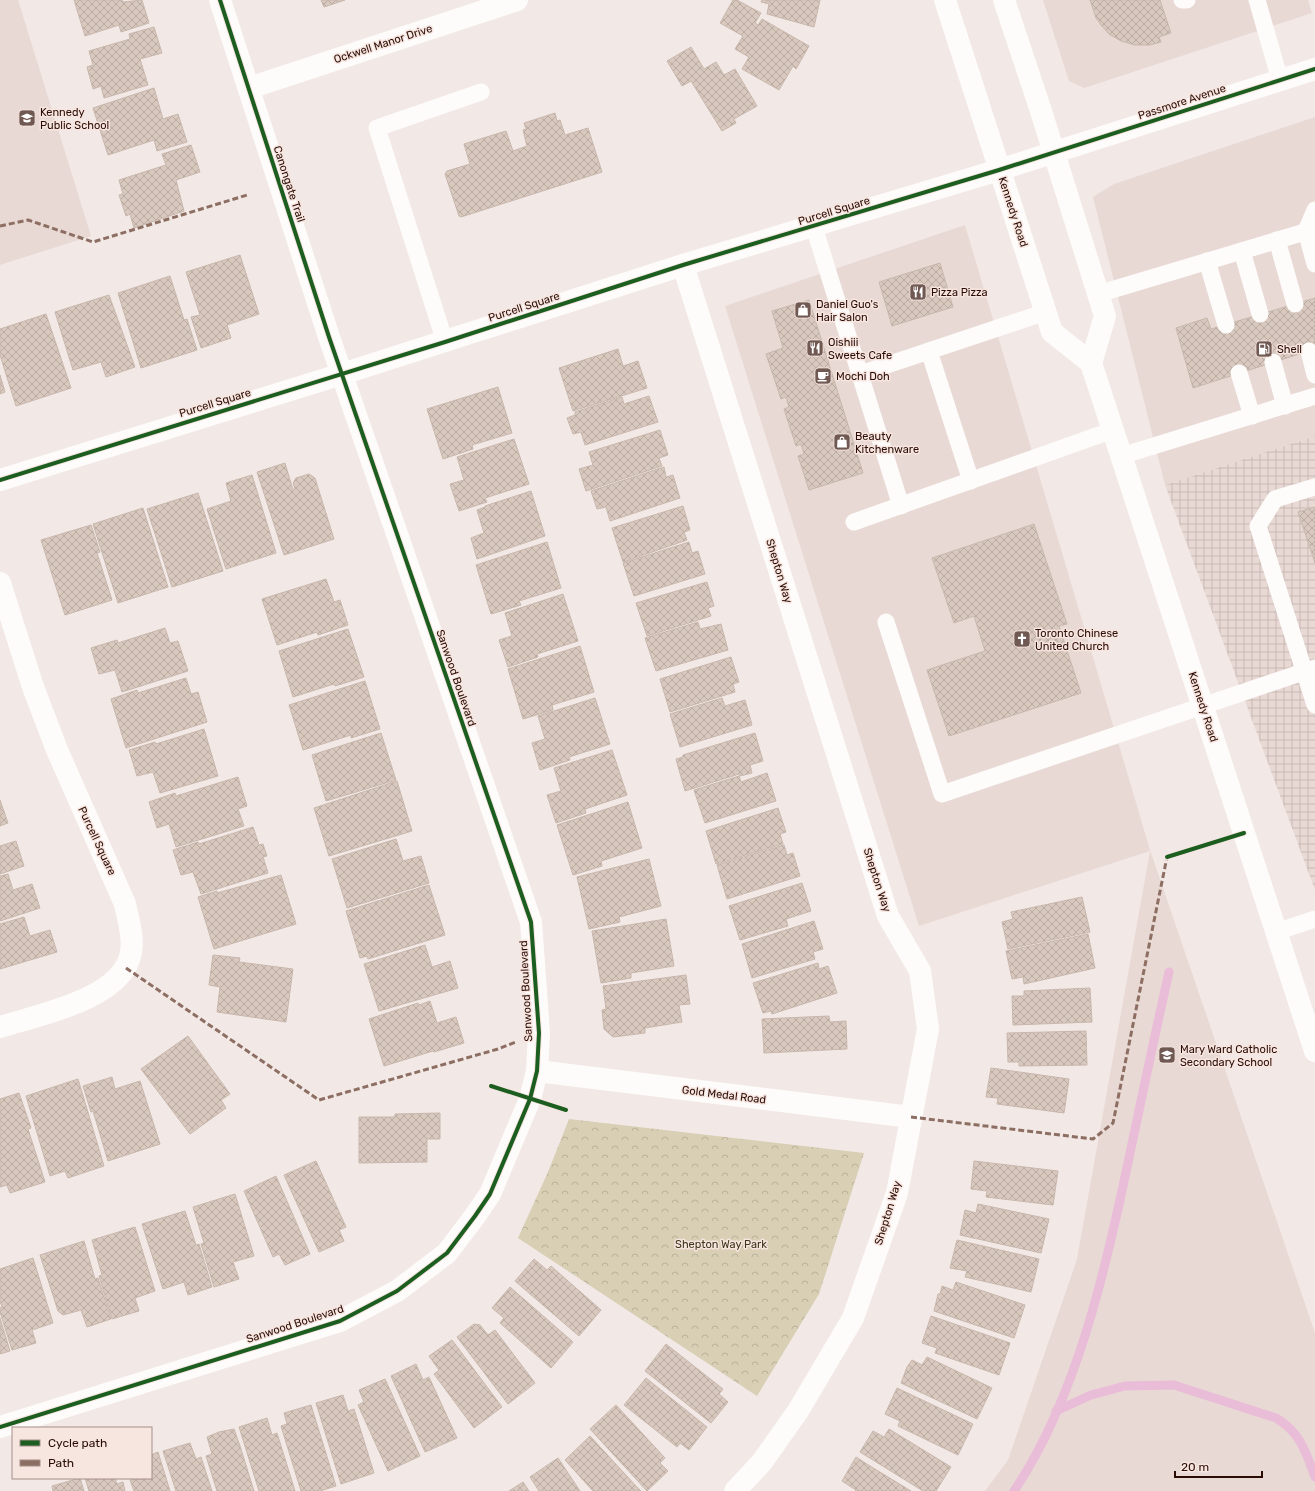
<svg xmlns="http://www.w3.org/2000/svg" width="1315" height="1491" font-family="Rubik,sans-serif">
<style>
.built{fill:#e9d9d4}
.industrial{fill:url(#industrial-grid)}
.park{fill:url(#park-crowns)}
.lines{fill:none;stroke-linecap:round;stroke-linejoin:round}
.stream{stroke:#e9bcd8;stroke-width:9}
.building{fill:url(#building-cross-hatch);stroke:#c8b7ac}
.lane{stroke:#fdfcfb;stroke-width:17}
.street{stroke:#fdfcfb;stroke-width:22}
.secondary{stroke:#fdfcfb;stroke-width:22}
.quiet{stroke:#8d6e63;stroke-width:3;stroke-dasharray:6 3;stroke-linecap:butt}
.cycleway-casing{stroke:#f7e5e0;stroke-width:6}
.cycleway{stroke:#1b5e20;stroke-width:4}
.labels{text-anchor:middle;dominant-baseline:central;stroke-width:3;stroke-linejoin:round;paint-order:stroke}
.street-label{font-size:11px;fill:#2a0c04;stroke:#f7e5e0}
.poi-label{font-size:11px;fill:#2a0c04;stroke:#f7e5e0;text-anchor:start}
.park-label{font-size:11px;fill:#3a3517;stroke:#f7e5e0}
</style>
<defs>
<pattern id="industrial-grid" width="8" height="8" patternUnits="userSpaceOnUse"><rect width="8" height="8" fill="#e9d9d4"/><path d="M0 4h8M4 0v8" fill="none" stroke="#c8b9b4"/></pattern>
<pattern id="park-crowns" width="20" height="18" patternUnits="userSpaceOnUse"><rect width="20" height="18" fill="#d8cfb5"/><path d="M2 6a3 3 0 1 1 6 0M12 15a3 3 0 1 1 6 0" fill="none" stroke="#bab19a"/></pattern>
<pattern id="building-cross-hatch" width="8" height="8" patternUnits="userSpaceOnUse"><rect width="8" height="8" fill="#d8c8be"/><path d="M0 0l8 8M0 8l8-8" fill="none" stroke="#baaba2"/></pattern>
</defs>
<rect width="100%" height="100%" fill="#f2e8e5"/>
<g class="built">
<path d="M0,0H18L91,236L0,265Z"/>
<path d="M1043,0H1308L1312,13L1084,88L1069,81Z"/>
<path d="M1315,117V436L1165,485L1093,197L1114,184Z"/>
<path d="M965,225L1150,850L1315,1333V1491H985L1008,1460L1077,1259L1150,851L919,926L725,306Z"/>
</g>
<path class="industrial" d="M1315,436V890L1165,485Z"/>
<path class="park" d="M569,1119L864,1153L819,1294L757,1396L518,1238L548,1172Z"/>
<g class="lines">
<g class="stream">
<path d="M1056,1411L1091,1395L1125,1386L1174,1385L1276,1418C1300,1432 1306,1452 1315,1477"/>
<path d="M1014,1491C1077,1398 1106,1268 1129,1158C1142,1096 1155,1034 1169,972"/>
</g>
</g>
<g class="building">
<path d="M74,0H122L123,2L142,0L149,23L121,32L119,25L85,36Z"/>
<path d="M321,0H345L324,7Z"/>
<path d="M733,0H737L761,13L755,23L758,25L762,19L809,46L796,69L793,66L779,90L742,69L749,57L735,49L743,36L720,23Z"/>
<path d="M762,0H820L814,27L767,14L769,4L761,2Z"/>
<path d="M1090,0H1160L1171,33L1159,37L1161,42L1150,45H1135L1121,41L1109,34L1101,25L1096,18Z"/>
<path d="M154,27L162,53L140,59L148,85L104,98L101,86L93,89L87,67L93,65L89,51L130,39L129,34Z"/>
<path d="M691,47L704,69L716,62L724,75L735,69L757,106L734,119L736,123L722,131L691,81L682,86L667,61Z"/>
<path d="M154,88L163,119L178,114L187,142L157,151L154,140L108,155L93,108Z"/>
<path d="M555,113L557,121L560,120L565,135L588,128L602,172L461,217L459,216L445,174L447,171L470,164L464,144L506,131L513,151L527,146L523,130L526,129L524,123Z"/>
<path d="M191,145L200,172L176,180L184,211L134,228L130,214L126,216L119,195L123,194L119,180L166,165L162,154Z"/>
<path d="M240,255L259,314L227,325L231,338L201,348L191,317L200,315L186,272Z"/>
<path d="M940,263L953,307L892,326L879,282Z"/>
<path d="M170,276L184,320L187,319L197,350L141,368L118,293Z"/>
<path d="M109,295L135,367L106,377L101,362L73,370L55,312Z"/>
<path d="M1315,298V349L1193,388L1176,328L1207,318L1211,329Z"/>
<path d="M809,300L863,473L809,490L798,456L804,454L801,444L796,446L784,409L789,407L786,397L781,399L766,354L783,348L772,311Z"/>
<path d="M46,314L71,388L16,406L0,355V329Z"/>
<path d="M618,349L623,366L638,361L647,388L573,411L559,368Z"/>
<path d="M0,375L5,392L0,394Z"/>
<path d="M498,387L512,433L472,445L473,449L443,459L427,409Z"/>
<path d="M649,396L658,422L585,445L581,432L573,434L567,418L575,415V412L622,397L624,404Z"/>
<path d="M660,430L668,455L659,458L662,466L586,491L579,469L593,465L589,452Z"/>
<path d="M514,439L529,484L485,498L487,502L459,511L450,484L464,480L457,457Z"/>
<path d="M285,463L293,490L295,489L293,483L296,478L309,474L315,478L334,539L284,555L257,472Z"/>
<path d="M664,467L666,477L673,475L680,498L610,521L606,507L597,509L591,491Z"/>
<path d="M252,475L276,553L226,569L207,509L231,501L226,483Z"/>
<path d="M531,491L545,536L477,559L471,538L484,533L477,510L485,507V506Z"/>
<path d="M198,493L223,571L172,587L147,509Z"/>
<path d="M683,506L690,530L684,532L687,540L623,562L612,528Z"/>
<path d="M1315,507V563L1298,512Z"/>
<path d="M143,508L168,587L118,603L93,524Z"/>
<path d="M1034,524L1067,624L1059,626L1081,693L949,736L927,670L985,651L974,616L954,623L932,558Z"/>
<path d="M91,525L100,552L97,553L112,600L65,615L41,540Z"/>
<path d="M547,542L561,588L519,601L521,605L491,614L476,565Z"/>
<path d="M689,542L692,553L698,551L705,574L634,596L623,563Z"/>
<path d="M326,579L334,602L340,600L348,625L318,635L317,632L277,645L262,599Z"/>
<path d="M707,582L714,606L708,608L711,616L647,636L636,603Z"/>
<path d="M563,594L578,641L537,654L538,657L508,667L499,640L512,636L505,613Z"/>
<path d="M698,622L700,629L721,624L728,650L656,671L645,638Z"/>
<path d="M165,628L170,643L178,641L188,671L122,692L115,670L99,674L91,648L117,640L118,643Z"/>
<path d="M348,629L364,677L335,686L334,684L293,697L279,651Z"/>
<path d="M580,646L594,692L552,705L553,710L523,719L508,669Z"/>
<path d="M731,657L739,682L733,684L735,692L670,712L660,679Z"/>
<path d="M186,678L191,694L198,692L207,722L126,748L111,699L137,690L138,693Z"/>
<path d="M365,681L380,729L351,738V735L303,750L289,705Z"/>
<path d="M595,698L610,744L569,757L570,760L540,770L532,743L545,739L538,716Z"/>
<path d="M722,698L725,706L745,700L752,725L680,747L670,714Z"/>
<path d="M204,729L218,776L160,793L153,772L137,776L129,750L155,742L156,744Z"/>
<path d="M381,733L396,780L326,801L312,755Z"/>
<path d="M755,733L763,761L750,765L752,773L740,776L739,774L685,791L676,759L683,757V755Z"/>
<path d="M612,750L627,795L585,809L586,813L556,823L547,795L561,791L554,768Z"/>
<path d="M767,773L776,801L705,823L694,790L739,776L741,782Z"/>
<path d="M238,777L247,806L238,809L244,826L176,847L169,824L157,828L149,802L175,793L176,796Z"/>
<path d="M397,781L412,831L329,856L314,808Z"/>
<path d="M0,800L8,823L0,826Z"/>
<path d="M628,802L642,848L601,861L602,866L573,875L557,825Z"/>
<path d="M778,808L786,832L780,834L783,844L716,864L706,831Z"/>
<path d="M253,827L259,845L263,844L267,856L263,857L268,873L201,894L193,872L181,875L173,850L198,842L199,844Z"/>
<path d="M396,839L403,861L421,856L429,883L347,908L332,859Z"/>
<path d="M16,841L24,866L0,874V846Z"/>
<path d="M784,845L787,855L793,853L800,876L727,899L717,865Z"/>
<path d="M649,859L661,906L619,917L620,922L589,929L577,877Z"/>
<path d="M8,874L13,890L32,884L40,908L0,921V876Z"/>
<path d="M281,875L296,924L214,949L198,897L217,891V893Z"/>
<path d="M802,883L811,911L786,919L788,926L740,940L729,906Z"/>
<path d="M429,885L445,935L368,959L367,956L360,958L346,911Z"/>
<path d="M1082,897L1090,932L1008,949L1002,922L1013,919L1011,912Z"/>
<path d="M24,917L30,936L50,930L57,952L0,969V924Z"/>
<path d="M666,919L674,966L631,973V978L601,983L592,931Z"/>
<path d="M814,921L823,949L813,952L815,959L752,978L742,944Z"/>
<path d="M1088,934L1095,968L1024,984L1023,977L1012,979L1006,951Z"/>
<path d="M425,945L432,967L450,961L458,988L379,1011L364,964Z"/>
<path d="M213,955L240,958L239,962L293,969L286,1022L217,1012L220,987L209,985Z"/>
<path d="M818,963L819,969L828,966L837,993L772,1014L771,1011L763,1013L753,983Z"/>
<path d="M686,975L690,1004L679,1005L682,1022L645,1028V1033L613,1037L604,1029L602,1010L606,1009L603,986Z"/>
<path d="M1090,988L1092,1022L1013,1025L1012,996H1024V991Z"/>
<path d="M430,1001L437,1023L456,1017L464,1043L434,1052L433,1051L384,1066L369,1019L418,1003L419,1005Z"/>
<path d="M829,1016L830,1022L846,1021L847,1049L764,1053L762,1019Z"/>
<path d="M1086,1031L1087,1065L1019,1066V1062H1008L1007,1033Z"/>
<path d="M188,1036L230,1094L221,1100L226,1108L190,1134L141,1069Z"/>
<path d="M991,1068L1069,1079L1064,1113L997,1104L998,1098L986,1097Z"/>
<path d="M112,1077L115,1089L140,1081L160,1144L108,1161L93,1111L91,1112L83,1086Z"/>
<path d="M78,1079L104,1166L68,1178L65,1171L50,1176L26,1096Z"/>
<path d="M19,1093L31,1128L28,1129L45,1182L10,1193L7,1185L0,1187V1099Z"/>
<path d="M440,1113V1139H427V1162L359,1163V1117H395V1114Z"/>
<path d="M316,1161L346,1227L339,1230L344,1241L319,1252L284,1175Z"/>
<path d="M974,1161L1058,1171L1053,1205L986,1197L987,1191L971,1189Z"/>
<path d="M276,1176L310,1254L285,1265L279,1254L273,1257L244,1191Z"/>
<path d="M235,1194L254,1256L233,1262L239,1279L214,1287L201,1244L204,1243L193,1207Z"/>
<path d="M978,1204L1049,1219L1041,1253L960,1235L965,1210L976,1213Z"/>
<path d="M185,1211L196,1245L199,1244L212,1287L188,1295L184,1282L163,1289L142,1224Z"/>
<path d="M135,1227L155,1291L135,1298L139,1311L112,1319L99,1276L102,1275L92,1240Z"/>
<path d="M957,1240L1039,1259L1031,1292L965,1277L967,1271L950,1268Z"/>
<path d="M84,1241L95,1279L98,1278L111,1319L87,1327L81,1310L63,1315L58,1311L40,1255Z"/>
<path d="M33,1258L53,1323L32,1330L36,1343L12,1350L0,1312V1308L2,1307L0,1301V1269Z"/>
<path d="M534,1259L547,1270L551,1266L601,1310L579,1336L515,1281Z"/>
<path d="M956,1282L1025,1305L1014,1338L934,1311L938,1294H940L942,1286L953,1290Z"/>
<path d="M510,1287L573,1342L551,1368L500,1323L504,1318L492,1308Z"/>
<path d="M931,1316L1010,1343L999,1375L935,1353L937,1348L922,1343Z"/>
<path d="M0,1318L10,1351L0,1354Z"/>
<path d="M474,1324L480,1325L488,1335L495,1330L535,1383L508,1404L457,1337Z"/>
<path d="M452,1340L502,1407L474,1428L434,1374L439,1370L429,1356Z"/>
<path d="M666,1344L723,1389L719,1394L728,1402L711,1423L645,1371Z"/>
<path d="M927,1357L992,1388L977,1419L901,1383L907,1367L912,1360L922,1365Z"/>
<path d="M416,1364L423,1380L429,1377L457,1438L425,1452L391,1376Z"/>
<path d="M646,1378L707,1427L689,1450L680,1443L677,1447L624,1405Z"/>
<path d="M385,1379L420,1456L388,1471L358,1405L364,1402L359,1390Z"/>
<path d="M897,1388L973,1424L958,1455L898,1426L900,1421L885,1414Z"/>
<path d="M343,1395L348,1411L354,1409L374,1473L341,1484L316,1403Z"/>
<path d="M311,1405L336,1486L320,1491H301L281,1426L287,1424L284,1413Z"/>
<path d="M616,1405L665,1458L660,1463L668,1471L647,1491L590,1429Z"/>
<path d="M267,1418L272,1435L277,1433L295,1491H259L239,1427Z"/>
<path d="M234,1429L240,1446L254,1491H217L206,1456L212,1454L207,1437L219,1432Z"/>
<path d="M889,1429L951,1467L936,1491H923L860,1452L873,1431L884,1437Z"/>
<path d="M590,1436L636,1486L641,1491H593L565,1460Z"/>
<path d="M190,1443L196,1459L201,1457L212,1491H176L163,1451Z"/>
<path d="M158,1452L170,1491H134L130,1480L151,1478V1455Z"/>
<path d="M856,1457L870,1466L911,1491H855L856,1490L842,1481Z"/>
<path d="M558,1458L580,1491H539L530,1477Z"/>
<path d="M80,1478L84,1491H53L52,1486Z"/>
<path d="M85,1478H115L117,1484L123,1482L125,1491H89Z"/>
<path d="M523,1482L529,1491H509Z"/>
</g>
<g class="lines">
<g class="lane">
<path d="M1182,0H1187"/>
<path d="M1257,0L1280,80"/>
<path d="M1315,210L1306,231L1315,264"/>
<path d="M814,227L901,506"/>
<path d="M1277,240L1295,304"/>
<path d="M1242,251L1260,314"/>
<path d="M1207,261L1226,325"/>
<path d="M1098,294L1315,229"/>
<path d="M445,342L377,128L481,92"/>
<path d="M929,351L971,481"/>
<path d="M1309,351L1315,375"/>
<path d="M1273,362L1285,406"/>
<path d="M1239,373L1252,416"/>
<path d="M860,374L1046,312"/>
<path d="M1121,456L1315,396"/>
<path d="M1315,487L1275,499L1258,526L1315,705"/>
<path d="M854,522L1113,430"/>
<path d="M886,622L942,794L1315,668"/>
<path d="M1276,932L1315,919"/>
</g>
<g class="street">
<path d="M249,88L517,0"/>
<path d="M683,265L888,916L920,971L928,1029L897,1193L853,1318L798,1411L762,1462L735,1491"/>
<path d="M0,480L342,374"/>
<path d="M0,583L33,687L57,750L125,904C128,919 134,937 131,952C124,999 38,1015 0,1027"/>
<path d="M537,1071L911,1117"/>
</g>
<g class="secondary">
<path d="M945,0L1052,332L1091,363L1315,1051"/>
<path d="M1004,0L1040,108L1105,316L1091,363"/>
<path d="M342,374L683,265L999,170L1315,69"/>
<path d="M0,1427L340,1321L397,1291L447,1253L475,1216L490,1194L530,1099L537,1071L539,1033L531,922L329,337L220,0"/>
</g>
<g class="quiet">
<path d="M0,226L28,220L93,242L247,195"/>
<path d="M126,968L319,1100L498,1049L516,1042"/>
<path d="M911,1117L1093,1139L1113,1123L1167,857"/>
</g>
<g class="cycleway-casing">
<g id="cycleway">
<path d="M0,480L445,342L683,265L999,170L1315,69"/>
<path d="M1167,857L1244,833"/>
<path d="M491,1086L566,1110"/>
<path d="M0,1427L340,1321L397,1291L447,1253L475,1216L490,1194L530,1099L537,1071L539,1033L531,922L329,337L220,0"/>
</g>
</g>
<use href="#cycleway" class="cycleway"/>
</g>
<defs>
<g id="school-square" transform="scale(0.9)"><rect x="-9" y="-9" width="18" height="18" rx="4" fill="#705953" stroke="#f7e5e0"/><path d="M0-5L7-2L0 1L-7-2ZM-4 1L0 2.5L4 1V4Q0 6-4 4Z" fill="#fff"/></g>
<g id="restaurant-square" transform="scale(0.9)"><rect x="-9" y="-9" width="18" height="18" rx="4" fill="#705953" stroke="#f7e5e0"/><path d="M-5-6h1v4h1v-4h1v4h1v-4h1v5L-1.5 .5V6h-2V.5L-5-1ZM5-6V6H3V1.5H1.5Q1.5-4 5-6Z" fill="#fff"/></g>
<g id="shop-square" transform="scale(0.9)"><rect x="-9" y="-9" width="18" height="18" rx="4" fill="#705953" stroke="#f7e5e0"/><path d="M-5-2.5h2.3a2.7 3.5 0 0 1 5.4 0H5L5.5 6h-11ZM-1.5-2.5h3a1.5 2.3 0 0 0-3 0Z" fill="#fff"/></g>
<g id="fuel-square" transform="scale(0.9)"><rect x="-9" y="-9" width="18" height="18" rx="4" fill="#705953" stroke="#f7e5e0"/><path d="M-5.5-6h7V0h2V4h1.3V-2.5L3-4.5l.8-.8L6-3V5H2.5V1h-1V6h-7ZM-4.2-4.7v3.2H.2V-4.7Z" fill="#fff"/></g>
<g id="cafe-square" transform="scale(0.9)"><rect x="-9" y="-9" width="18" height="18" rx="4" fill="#705953" stroke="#f7e5e0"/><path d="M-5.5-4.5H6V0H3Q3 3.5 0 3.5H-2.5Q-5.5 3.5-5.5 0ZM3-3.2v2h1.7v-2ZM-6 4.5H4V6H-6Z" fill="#fff"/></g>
<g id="church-square" transform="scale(0.9)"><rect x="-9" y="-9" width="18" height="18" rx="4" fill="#705953" stroke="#f7e5e0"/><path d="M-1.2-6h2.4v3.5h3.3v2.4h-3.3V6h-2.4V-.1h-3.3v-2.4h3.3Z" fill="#fff"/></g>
</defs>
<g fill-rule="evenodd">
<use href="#school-square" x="27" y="118"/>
<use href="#restaurant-square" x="918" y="292"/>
<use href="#shop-square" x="803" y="310"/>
<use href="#restaurant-square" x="815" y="348"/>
<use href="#fuel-square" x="1264" y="349"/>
<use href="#cafe-square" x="823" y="376"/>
<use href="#shop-square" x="842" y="442"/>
<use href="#church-square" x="1022" y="639"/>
<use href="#school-square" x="1167" y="1055"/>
</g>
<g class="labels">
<g class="street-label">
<text transform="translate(383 44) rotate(-18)">Ockwell Manor Drive</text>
<text transform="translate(1182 102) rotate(-18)">Passmore Avenue</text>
<text transform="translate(289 184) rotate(72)">Canongate Trail</text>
<text transform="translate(834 211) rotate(-17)">Purcell Square</text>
<text transform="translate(1013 212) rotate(72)">Kennedy Road</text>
<text transform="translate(524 307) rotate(-18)">Purcell Square</text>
<text transform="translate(215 403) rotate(-17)">Purcell Square</text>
<text transform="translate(779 571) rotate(73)">Shepton Way</text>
<text transform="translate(456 678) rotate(71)">Sanwood Boulevard</text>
<text transform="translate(1203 707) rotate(72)">Kennedy Road</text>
<text transform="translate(97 841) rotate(65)">Purcell Square</text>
<text transform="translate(877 880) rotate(72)">Shepton Way</text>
<text transform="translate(526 991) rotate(-93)">Sanwood Boulevard</text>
<text transform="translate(724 1095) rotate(7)">Gold Medal Road</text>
<text transform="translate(888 1213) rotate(-73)">Shepton Way</text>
<text transform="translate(295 1324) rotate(-18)">Sanwood Boulevard</text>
</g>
<g class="poi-label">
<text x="40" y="112">Kennedy<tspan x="40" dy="13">Public School</tspan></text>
<text x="931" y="292">Pizza Pizza</text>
<text x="816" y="304">Daniel Guo's<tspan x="816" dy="13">Hair Salon</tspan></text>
<text x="828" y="342">Oishiii<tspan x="828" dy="13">Sweets Cafe</tspan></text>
<text x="1277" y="349">Shell</text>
<text x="836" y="376">Mochi Doh</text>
<text x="855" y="436">Beauty<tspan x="855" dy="13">Kitchenware</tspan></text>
<text x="1035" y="633">Toronto Chinese<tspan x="1035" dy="13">United Church</tspan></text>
<text x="1180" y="1049">Mary Ward Catholic<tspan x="1180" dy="13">Secondary School</tspan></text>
</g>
<g class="park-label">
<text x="721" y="1244">Shepton Way Park</text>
</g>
</g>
<rect x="12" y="1427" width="140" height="52" fill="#f7e5e0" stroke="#a58e88"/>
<rect x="20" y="1440" width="20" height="6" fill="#1b5e20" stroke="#a58e88"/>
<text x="48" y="1447" font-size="12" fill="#2a0c04">Cycle path</text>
<rect x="20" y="1460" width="20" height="6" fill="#8d6e63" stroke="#a58e88"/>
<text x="48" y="1467" font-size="12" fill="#2a0c04">Path</text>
<path d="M1175 1471v6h87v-6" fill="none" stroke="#2a0c04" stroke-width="2"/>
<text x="1181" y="1471" font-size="12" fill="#2a0c04" stroke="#f7e5e0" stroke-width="3" paint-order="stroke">20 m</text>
</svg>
